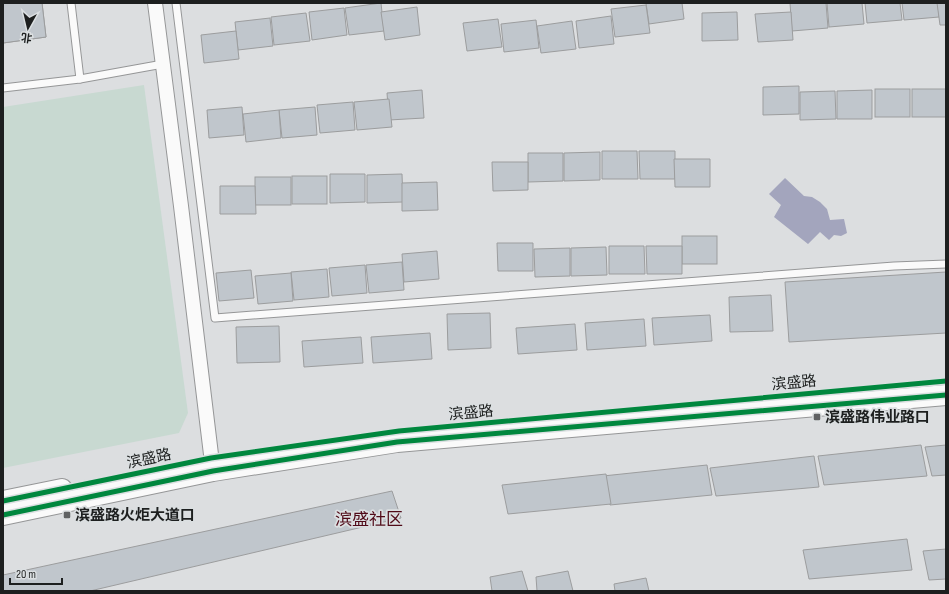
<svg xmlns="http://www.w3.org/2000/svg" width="949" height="594" font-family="'Sofia Sans Condensed','Noto Sans SC',sans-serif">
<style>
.green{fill:#c8d9d1}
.water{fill:#a3a5bd}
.building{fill:#c0c6cc;stroke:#9c9d9e}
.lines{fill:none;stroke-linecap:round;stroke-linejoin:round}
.lane-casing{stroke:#959697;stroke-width:9}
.street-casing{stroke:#959697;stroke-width:16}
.secondary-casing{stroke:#959697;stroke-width:22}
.lane{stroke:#fafafa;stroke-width:7}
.street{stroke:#fafafa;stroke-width:14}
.secondary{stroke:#fafafa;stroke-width:20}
.cycleway-casing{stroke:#dbdfe1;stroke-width:8}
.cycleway{stroke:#00873e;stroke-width:5}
.poi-dot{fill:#606263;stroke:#dbdfe1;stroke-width:1.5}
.labels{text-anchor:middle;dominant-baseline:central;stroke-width:3.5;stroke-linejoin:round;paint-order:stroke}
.street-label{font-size:15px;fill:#1d1f1f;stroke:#dbdfe1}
.poi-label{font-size:15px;font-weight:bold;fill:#1d1f1f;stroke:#dbdfe1;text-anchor:start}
.quarter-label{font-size:17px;fill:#500a18;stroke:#dbdfe1}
</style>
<rect width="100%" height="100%" fill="#dcdee0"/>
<path class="green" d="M144,85L188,413L179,433L3,468V107Z"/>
<path class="water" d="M785,178L804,196L812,197L820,202L827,209L830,220L844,219L847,233L841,236L834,235L829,240L820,232L808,244L774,217L781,205L769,194Z"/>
<g class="building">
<path d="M3,3H42L46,37L3,43Z"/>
<path d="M3,3H42L46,37L3,43Z"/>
<path d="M381,3L384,31L349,35L345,8Z"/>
<path d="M646,3H682L684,19L649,24Z"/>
<path d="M790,3H826L828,28L792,31Z"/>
<path d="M827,3H862L864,24L829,27Z"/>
<path d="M865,3H900L902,20L867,23Z"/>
<path d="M902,3H938L939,17L904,20Z"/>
<path d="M937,3H946V25H940Z"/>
<path d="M646,5L650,33L615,37L611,9Z"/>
<path d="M417,7L420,35L385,40L381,12Z"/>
<path d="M344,8L347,35L312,40L309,12Z"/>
<path d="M737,12L738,40L702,41V13Z"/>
<path d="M791,12L793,40L758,42L755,14Z"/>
<path d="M306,13L310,41L274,45L271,17Z"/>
<path d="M611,16L614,44L579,48L576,21Z"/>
<path d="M270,18L273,46L238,50L235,22Z"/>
<path d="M498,19L502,47L467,51L463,23Z"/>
<path d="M536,20L539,48L504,52L501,24Z"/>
<path d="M572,21L576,49L541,53L537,26Z"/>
<path d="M236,31L239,59L204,63L201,35Z"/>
<path d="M799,86V114L763,115V87Z"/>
<rect x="875" y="89" width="35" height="28"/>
<rect x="912" y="89" width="34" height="28"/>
<path d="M422,90L424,118L389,120L387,93Z"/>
<path d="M872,90V119H837V91Z"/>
<path d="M835,91L836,119L800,120V92Z"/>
<path d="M389,99L392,127L357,130L354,102Z"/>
<path d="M353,102L355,130L320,133L317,105Z"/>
<path d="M242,107L244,135L209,138L207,110Z"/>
<path d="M315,107L317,135L282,138L279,110Z"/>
<path d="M279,110L281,138L246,142L243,114Z"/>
<path d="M602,151H637L638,179H602Z"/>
<path d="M639,151H675V179H640Z"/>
<path d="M600,152V180L564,181V153Z"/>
<path d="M528,153H563V181L528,182Z"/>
<path d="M674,159H710V187H675Z"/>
<path d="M492,162H528V190L493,191Z"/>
<path d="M330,174H365V202L330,203Z"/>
<path d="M402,174L403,202L367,203V175Z"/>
<rect x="292" y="176" width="35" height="28"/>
<rect x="255" y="177" width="36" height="28"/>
<path d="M437,182L438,210L402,211V183Z"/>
<path d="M220,186H255L256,214H220Z"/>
<rect x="682" y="236" width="35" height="28"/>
<path d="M497,243H533V271H498Z"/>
<path d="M609,246H644L645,274H609Z"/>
<path d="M646,246H682V274H647Z"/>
<path d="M606,247L607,275L571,276V248Z"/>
<path d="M570,248V276L535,277L534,249Z"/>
<path d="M437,251L439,279L404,282L402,254Z"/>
<path d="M402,262L404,290L369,293L366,265Z"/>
<path d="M365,265L367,293L332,296L329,268Z"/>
<path d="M327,269L329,297L294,300L291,272Z"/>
<path d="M251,270L254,298L219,301L216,273Z"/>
<path d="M946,272V333L789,342L785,282Z"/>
<path d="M291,273L293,301L258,304L255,276Z"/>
<path d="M771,295L773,331L730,332L729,297Z"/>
<path d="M490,313L491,348L448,350L447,314Z"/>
<path d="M710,315L712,341L654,345L652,318Z"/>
<path d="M644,319L646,346L587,350L585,323Z"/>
<path d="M575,324L577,350L518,354L516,328Z"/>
<path d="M279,326L280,362L237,363L236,327Z"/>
<path d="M430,333L432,359L373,363L371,337Z"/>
<path d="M361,337L363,363L304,367L302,341Z"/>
<path d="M921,445L927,476L824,485L818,456Z"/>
<path d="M946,445V475L932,476L925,447Z"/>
<path d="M814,456L819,487L716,496L710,468Z"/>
<path d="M707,465L712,495L610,505L603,476Z"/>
<path d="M606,474L611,504L508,514L502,485Z"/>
<path d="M392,491L401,518L90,591H3V575Z"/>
<path d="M907,539L912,570L809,579L803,550Z"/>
<path d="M946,549V579L929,580L923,551Z"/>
<path d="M522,571L528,591H492L490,577Z"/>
<path d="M568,571L573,591H537L536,577Z"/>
<path d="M646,578L649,591H615L614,584Z"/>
</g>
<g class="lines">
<g class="lane-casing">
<g id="lane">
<path d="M71,3L80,79"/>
<path d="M176,3L215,318L894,266L946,264"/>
<path d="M3,88L80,79L163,64"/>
</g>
</g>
<g class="street-casing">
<path id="street" d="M155,3L181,206L213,471"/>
</g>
<g class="secondary-casing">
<g id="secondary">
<path d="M3,501L62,489"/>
<path d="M3,515L213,471L397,442L946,395"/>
</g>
</g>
<use href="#lane" class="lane"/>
<use href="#street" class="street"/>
<use href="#secondary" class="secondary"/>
<g class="cycleway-casing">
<g id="cycleway">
<path d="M3,501L211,458L399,431L946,381"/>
<path d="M3,515L213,471L397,442L946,395"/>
</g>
</g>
<use href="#cycleway" class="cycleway"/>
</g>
<g class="poi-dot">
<rect x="813" y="413" width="8" height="8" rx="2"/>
<rect x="63" y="511" width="8" height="8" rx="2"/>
</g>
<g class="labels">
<g class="street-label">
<text transform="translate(794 383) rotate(-5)">滨盛路</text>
<text transform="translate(471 413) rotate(-5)">滨盛路</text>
<text transform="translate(149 459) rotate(-12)">滨盛路</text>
</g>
<g class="poi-label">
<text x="825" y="417">滨盛路伟业路口</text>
<text x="75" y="515">滨盛路火炬大道口</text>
</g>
<g class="quarter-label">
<text x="369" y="520">滨盛社区</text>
</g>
</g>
<rect width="949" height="594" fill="none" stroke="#1d1f1f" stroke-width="8"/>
<g transform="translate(28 28) rotate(188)" stroke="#dbdfe1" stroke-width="3" paint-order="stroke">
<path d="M0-3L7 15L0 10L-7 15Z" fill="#1d1f1f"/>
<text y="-6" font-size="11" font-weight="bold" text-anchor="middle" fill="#1d1f1f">北</text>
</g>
<path d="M10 578v6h52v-6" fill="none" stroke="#1d1f1f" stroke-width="2"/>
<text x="16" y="578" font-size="12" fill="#1d1f1f" stroke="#dbdfe1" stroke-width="3" paint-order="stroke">20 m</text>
</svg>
